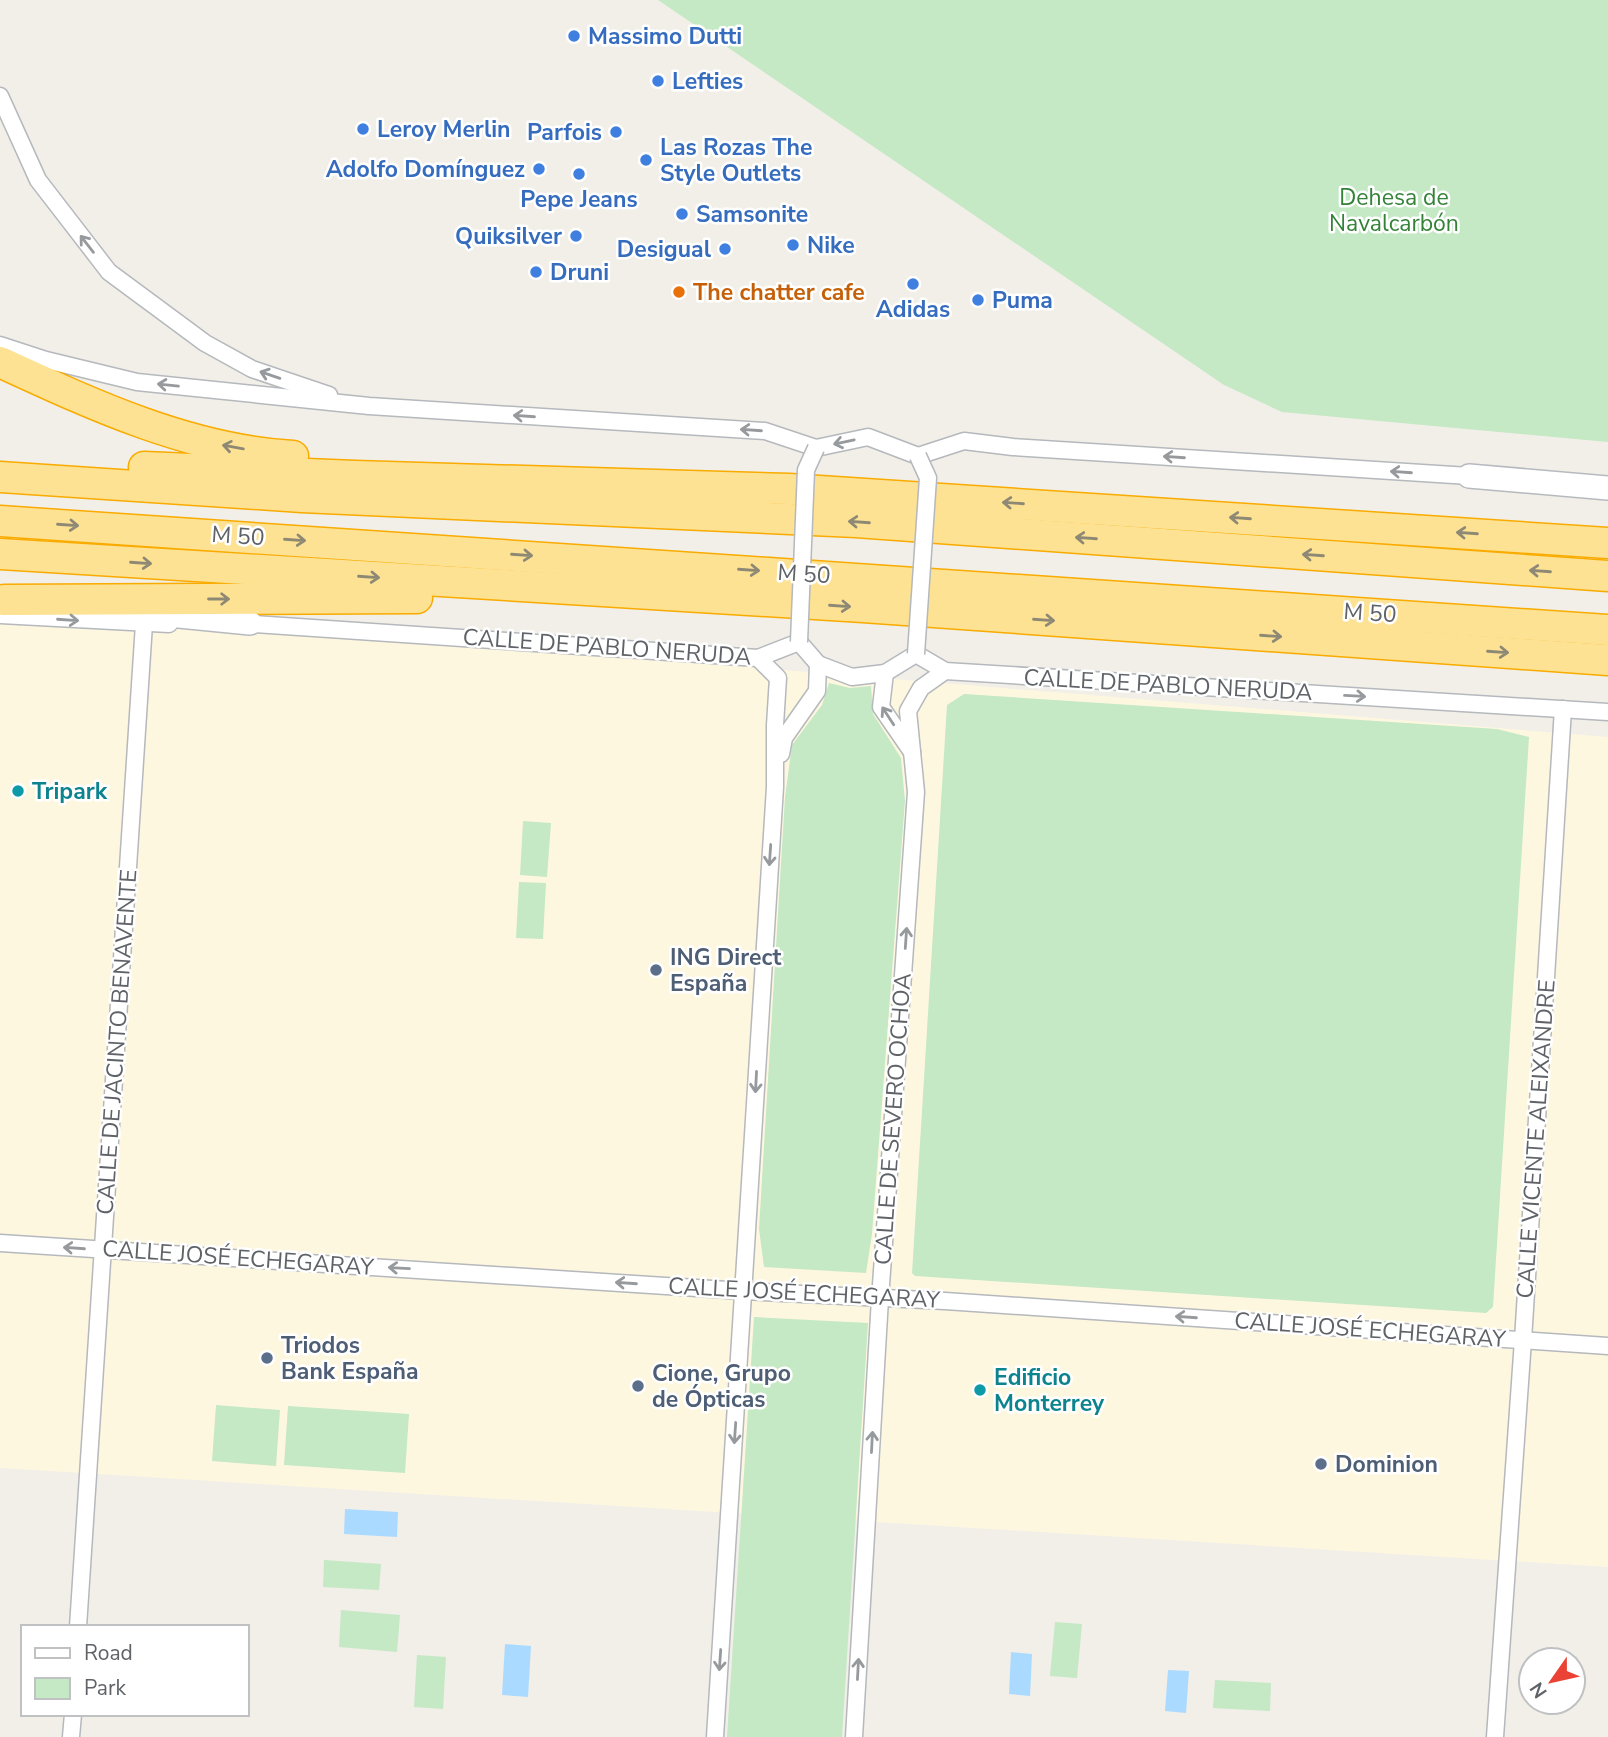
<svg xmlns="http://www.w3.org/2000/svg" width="1608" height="1737" font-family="'Nunito Sans',sans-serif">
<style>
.commercial{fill:#fef7e0}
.green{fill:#c5e8c5}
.water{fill:#aadaff}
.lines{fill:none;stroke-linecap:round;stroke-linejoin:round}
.street-casing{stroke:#b5b8bc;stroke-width:19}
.secondary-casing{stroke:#b6babf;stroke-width:26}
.highway-casing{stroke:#f9ab00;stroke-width:33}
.street{stroke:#fff;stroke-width:16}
.secondary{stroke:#fff;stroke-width:23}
.highway{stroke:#fde293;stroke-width:30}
.street-bridge-casing{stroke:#b5b8bc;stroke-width:19;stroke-linecap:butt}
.street-bridge{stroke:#fff;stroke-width:16}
.oneway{stroke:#979a9d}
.oneway2{stroke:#8e8975}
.shop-dot{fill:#3f7fe0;stroke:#fff;stroke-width:2.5}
.food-dot{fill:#e8710a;stroke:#fff;stroke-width:2.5}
.culture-dot{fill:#0f9aa8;stroke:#fff;stroke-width:2.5}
.service-dot{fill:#5c6f8a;stroke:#fff;stroke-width:2.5}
.labels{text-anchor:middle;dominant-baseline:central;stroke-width:5;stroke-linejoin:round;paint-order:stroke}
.shop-label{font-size:23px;font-weight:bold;fill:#366cbe;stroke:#fff;text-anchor:start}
.park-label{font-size:23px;fill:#348238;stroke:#fff}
.food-label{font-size:23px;font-weight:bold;fill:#c56008;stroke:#fff;text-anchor:start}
.street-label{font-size:23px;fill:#5f6368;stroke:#fff}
.culture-label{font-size:23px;font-weight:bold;fill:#0d838f;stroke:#fff;text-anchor:start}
.service-label{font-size:23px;font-weight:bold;fill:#4e5e75;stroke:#fff;text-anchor:start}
</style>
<rect width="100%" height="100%" fill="#f1efe8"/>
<path class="commercial" d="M0,617L252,627L1608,737V1567L0,1468Z"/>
<g class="green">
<path d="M658,0H1608V442L1282,412L1224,385Z"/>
<path d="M829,683L850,688L871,686L873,714L901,758L905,801L872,1234L866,1273L764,1267L759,1229L785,797L792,745L822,705Z"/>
<path d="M964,694L1497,729L1529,737L1493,1307L1486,1313L915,1276L912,1273L947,705Z"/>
<path d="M523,821L551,823L547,877L520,875Z"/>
<path d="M519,882L546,883L543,939L516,938Z"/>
<path d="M754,1317L868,1323L842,1737H727Z"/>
<path d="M216,1405L280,1410L276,1466L212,1461Z"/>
<path d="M288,1406L409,1414L405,1473L284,1465Z"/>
<path d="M324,1560L381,1564L379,1590L323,1587Z"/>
<path d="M341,1610L400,1615L397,1652L339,1647Z"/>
<path d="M1055,1622L1082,1624L1077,1678L1050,1676Z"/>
<path d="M417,1655L446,1657L443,1709L414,1707Z"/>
<path d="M1215,1680L1271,1683L1270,1711L1213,1708Z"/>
</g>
<g class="water">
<path d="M345,1509L398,1512L397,1537L344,1534Z"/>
<path d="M505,1644L531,1646L528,1697L502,1695Z"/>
<path d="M1011,1652L1032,1654L1030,1696L1009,1694Z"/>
<path d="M1168,1670L1189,1671L1186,1713L1165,1711Z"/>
</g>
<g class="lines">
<g class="street-casing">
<g id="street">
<path d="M0,96L38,180L109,272L205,343L252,369L329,395"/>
<path d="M0,345L46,360L137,382L369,406L765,431L816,448L868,437L918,456L964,441L1013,447L1469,476"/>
<path d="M0,615L169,624"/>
<path d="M240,623L758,658L799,642L818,664L852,677L885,673L916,654L945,671L1608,712"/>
<path d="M885,673L881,707L912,752"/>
<path d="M781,754L784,738L817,691L818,664"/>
<path d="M0,1243L743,1291L945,1301L1608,1346"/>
<path d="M78,1627L144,624"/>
<path d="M71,1737L73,1714"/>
<path d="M715,1737L775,787V725L778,678L758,658"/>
<path d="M854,1737L880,1299L916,792L908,711L921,688L945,671"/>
<path d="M1495,1737L1523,1340L1563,709"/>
</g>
</g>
<g class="secondary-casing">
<g id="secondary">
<path d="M1469,476L1608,488"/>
<path d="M128,611L250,623"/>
</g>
</g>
<g class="highway-casing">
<g id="highway">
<path d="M0,362C93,405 190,450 293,456"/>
<path d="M144,467L355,476L789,489L1608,543"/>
<path d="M0,477L302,497L856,522L1608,576"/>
<path d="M0,521L1608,630"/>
<path d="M0,554L863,607L1608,660"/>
<path d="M4,600L417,598"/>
</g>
</g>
<use href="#street" class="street"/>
<use href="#secondary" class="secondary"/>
<use href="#highway" class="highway"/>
<g class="street-bridge-casing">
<g id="street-bridge">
<path d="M799,642L806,470L816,448"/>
<path d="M916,654L928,478L918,456"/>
</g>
</g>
<use href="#street-bridge" class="street-bridge"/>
</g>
<defs><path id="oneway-shaft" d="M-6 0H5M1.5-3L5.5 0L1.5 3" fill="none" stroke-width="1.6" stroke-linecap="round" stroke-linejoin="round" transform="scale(1.75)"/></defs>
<g class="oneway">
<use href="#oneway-shaft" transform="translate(87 244) rotate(-128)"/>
<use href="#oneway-shaft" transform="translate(270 375) rotate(-161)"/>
<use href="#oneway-shaft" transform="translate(168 385) rotate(-174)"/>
<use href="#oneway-shaft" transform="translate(524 416) rotate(-176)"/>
<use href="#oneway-shaft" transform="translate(751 430) rotate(-176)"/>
<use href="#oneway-shaft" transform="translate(844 442) rotate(168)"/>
<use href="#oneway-shaft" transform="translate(1174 457) rotate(-176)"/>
<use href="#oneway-shaft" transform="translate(1401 472) rotate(-176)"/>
<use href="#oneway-shaft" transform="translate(68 620) rotate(4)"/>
<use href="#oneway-shaft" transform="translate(1355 696) rotate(3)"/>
<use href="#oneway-shaft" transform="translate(888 716) rotate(-123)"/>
<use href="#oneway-shaft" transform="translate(770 855) rotate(94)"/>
<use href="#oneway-shaft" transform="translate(906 938) rotate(-86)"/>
<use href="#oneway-shaft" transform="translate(756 1082) rotate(93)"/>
<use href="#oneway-shaft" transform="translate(74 1248) rotate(-176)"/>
<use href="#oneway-shaft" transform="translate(399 1268) rotate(-177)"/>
<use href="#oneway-shaft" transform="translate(626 1283) rotate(-176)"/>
<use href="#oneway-shaft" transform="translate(1186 1317) rotate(-176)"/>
<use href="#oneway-shaft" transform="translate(735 1433) rotate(94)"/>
<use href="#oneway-shaft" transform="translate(872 1442) rotate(-87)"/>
<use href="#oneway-shaft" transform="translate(720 1660) rotate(94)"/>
<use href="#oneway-shaft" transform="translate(858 1669) rotate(-87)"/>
</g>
<g class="oneway2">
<use href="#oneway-shaft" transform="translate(233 447) rotate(-170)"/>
<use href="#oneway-shaft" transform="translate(1013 503) rotate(-176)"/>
<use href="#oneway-shaft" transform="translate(1240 518) rotate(-176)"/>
<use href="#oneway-shaft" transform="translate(859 522) rotate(-176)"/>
<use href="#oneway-shaft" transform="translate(68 525) rotate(4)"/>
<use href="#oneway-shaft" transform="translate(1467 533) rotate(-176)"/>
<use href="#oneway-shaft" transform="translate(1086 538) rotate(-176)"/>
<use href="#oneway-shaft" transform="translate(295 540) rotate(4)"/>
<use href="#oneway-shaft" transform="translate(522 555) rotate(4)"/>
<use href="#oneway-shaft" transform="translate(1313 555) rotate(-176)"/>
<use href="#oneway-shaft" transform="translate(141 563) rotate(4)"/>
<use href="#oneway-shaft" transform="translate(749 570) rotate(4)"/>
<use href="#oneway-shaft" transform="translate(1540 571) rotate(-176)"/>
<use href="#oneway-shaft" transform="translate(369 577) rotate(4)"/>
<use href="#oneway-shaft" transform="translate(219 599)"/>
<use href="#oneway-shaft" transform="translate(840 606) rotate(4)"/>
<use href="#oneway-shaft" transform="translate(1044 620) rotate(4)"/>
<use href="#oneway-shaft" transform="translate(1271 636) rotate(4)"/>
<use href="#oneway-shaft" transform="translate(1498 652) rotate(4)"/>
</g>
<g class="shop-dot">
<circle cx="574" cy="36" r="7"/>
<circle cx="658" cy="81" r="7"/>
<circle cx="363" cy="129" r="7"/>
<circle cx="616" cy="132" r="7"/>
<circle cx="646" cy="160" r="7"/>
<circle cx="539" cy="169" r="7"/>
<circle cx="579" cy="174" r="7"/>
<circle cx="682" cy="214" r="7"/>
<circle cx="576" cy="236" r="7"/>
<circle cx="793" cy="245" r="7"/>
<circle cx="725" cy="249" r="7"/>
<circle cx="536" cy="272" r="7"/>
<circle cx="913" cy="284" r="7"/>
<circle cx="978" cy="300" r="7"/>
</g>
<circle class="food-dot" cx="679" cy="292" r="7"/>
<g class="culture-dot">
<circle cx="18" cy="791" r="7"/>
<circle cx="980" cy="1390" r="7"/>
</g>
<g class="service-dot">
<circle cx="656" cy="970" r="7"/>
<circle cx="267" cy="1358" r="7"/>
<circle cx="638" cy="1386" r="7"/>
<circle cx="1321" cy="1464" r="7"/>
</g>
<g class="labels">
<g class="shop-label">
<text x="588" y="36">Massimo Dutti</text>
<text x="672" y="81">Lefties</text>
<text x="377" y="129">Leroy Merlin</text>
<text x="602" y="132" text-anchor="end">Parfois</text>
<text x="660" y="147">Las Rozas The<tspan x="660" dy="26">Style Outlets</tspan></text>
<text x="525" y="169" text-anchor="end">Adolfo Domínguez</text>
<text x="579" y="199" text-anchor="middle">Pepe Jeans</text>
<text x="696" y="214">Samsonite</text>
<text x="562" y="236" text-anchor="end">Quiksilver</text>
<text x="807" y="245">Nike</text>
<text x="711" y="249" text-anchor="end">Desigual</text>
<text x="550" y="272">Druni</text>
<text x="992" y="300">Puma</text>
<text x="913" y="309" text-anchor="middle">Adidas</text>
</g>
<g class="park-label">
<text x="1394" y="197">Dehesa de<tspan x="1394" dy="26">Navalcarbón</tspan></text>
</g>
<g class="food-label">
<text x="693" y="292">The chatter cafe</text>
</g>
<g class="street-label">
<text transform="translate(238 536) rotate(4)">M 50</text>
<text transform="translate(804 574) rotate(4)">M 50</text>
<text transform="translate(1370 613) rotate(4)">M 50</text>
<text transform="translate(607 647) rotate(4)">CALLE DE PABLO NERUDA</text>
<text transform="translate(1168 685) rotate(3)">CALLE DE PABLO NERUDA</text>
<text transform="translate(117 1042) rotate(-86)">CALLE DE JACINTO BENAVENTE</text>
<text transform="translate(893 1119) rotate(-86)">CALLE DE SEVERO OCHOA</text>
<text transform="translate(1536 1139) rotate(-86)">CALLE VICENTE ALEIXANDRE</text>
<text transform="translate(238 1258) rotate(4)">CALLE JOSÉ ECHEGARAY</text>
<text transform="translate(804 1293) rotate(3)">CALLE JOSÉ ECHEGARAY</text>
<text transform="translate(1370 1330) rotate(4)">CALLE JOSÉ ECHEGARAY</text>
</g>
<g class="culture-label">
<text x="32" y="791">Tripark</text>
<text x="994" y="1377">Edificio<tspan x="994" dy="26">Monterrey</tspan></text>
</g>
<g class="service-label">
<text x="670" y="957">ING Direct<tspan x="670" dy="26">España</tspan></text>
<text x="281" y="1345">Triodos<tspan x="281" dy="26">Bank España</tspan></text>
<text x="652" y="1373">Cione, Grupo<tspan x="652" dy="26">de Ópticas</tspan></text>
<text x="1335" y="1464">Dominion</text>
</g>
</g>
<rect x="21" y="1625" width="228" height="91" fill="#ffffff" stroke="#bfc1c3" stroke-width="2"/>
<rect x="35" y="1648" width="35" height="10" fill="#ffffff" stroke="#bfc1c3" stroke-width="2"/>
<text x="84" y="1660" font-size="21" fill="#5f6368">Road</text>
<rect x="35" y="1678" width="35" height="21" fill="#c5e8c5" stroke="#bfc1c3" stroke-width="2"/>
<text x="84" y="1695" font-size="21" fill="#5f6368">Park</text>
<g transform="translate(1552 1681) rotate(236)"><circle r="33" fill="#ffffff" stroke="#bfc1c3" stroke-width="2"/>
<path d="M0-5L12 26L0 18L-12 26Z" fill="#ea4335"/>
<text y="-10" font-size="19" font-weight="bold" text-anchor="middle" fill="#5f6368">N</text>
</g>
</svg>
